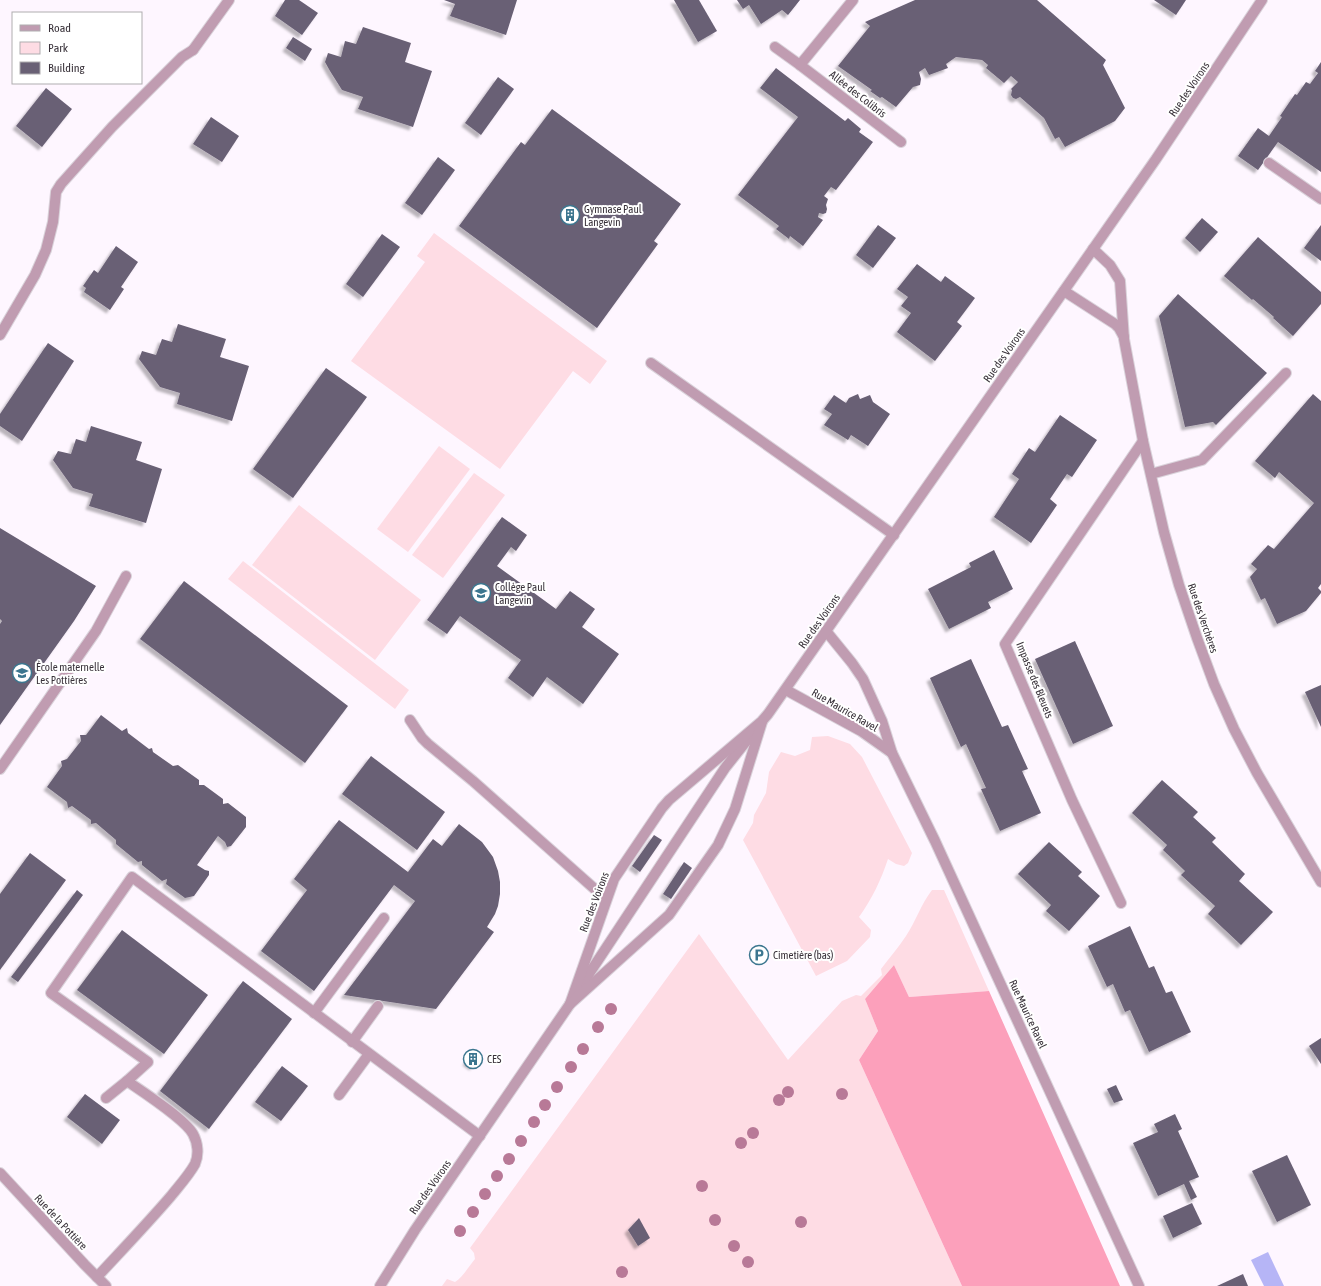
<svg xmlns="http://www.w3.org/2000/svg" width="1321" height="1286" font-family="'Asap Condensed',sans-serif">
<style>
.green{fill:#fedce4}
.forest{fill:#fca0bb}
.water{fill:#b6b5f6}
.building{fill:#696075;filter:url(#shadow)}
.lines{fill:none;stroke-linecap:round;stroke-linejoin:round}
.service-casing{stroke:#dad3db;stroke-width:12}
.minor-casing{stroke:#dad3db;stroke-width:12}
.tertiary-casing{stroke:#dad3db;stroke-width:12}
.service{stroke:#c09cb1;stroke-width:10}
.minor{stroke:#c09cb1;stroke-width:10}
.tertiary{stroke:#c09cb1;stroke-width:10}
.tree{fill:#b87997}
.labels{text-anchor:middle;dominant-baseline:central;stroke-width:4;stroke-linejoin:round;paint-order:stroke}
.street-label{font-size:11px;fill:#383139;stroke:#fff}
.poi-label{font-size:11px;fill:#383139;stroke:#fff;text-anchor:start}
</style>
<defs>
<filter id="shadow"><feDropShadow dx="-3.5" dy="3.5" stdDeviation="1" flood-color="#0004"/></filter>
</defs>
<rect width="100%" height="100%" fill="#fef6ff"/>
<g class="green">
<path d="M434,233L607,361L590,384L573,371L500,469L351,361L425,262L417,256Z"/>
<path d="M439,446L470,469L408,552L377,529Z"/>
<path d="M474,473L505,495L443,578L412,555Z"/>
<path d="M299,505L421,600L375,660L252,565Z"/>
<path d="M243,561L409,690L395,709L228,579Z"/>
<path d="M828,736L850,744L862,757L912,853L908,863L904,866L896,864L888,859C881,880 872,899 859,917L871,930L870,937L847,961L816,976L743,840L753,823L754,815L766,793L769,772L781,752L795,756L810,750L812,737Z"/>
<path d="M932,890H944L989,991L909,997L894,965L865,999L878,1031L859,1060L962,1286H442L447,1279L455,1282C463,1277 469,1266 475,1259L474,1253L470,1248L699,934L788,1060L842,1001L856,995L861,996L882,975L881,969C889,958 898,948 906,936C916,921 921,904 932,890Z"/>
</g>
<path class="forest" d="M894,965L909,997L989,991L1120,1286H962L859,1060L878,1031L865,999Z"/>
<path class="water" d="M1268,1252L1284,1286H1264L1251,1260Z"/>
<g class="building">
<path d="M285,0H299L318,13L302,35L275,16Z"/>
<path d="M444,0H517L506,35L450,16L455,4Z"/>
<path d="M674,0H699L717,31L698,42Z"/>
<path d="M737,0H800L788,15L782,10L761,24L749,5L743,9Z"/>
<path d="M915,0H1037L1106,60L1103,65L1125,108L1115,121L1065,147L1059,137L1055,139L1044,118L1020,97L1016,99L1013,98L1011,95L1012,90L1011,89L1018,82L1011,76L1004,83L986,68L988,65L982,60L956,57L946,64L948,68L929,75L925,68L919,72L921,79L920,85L913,87L896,107L882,97L880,98L870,91L872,90L838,66L870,26L865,22Z"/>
<path d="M1154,0H1186L1176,15Z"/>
<path d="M363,27L411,43L405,62L432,71L413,127L358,109L363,97L342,90L330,71L325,62L328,53L341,57L345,41L356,44Z"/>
<path d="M293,37L312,49L305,61L286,48Z"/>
<path d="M1321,62V172L1278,142L1258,170L1238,156L1258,128L1269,136L1282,117L1280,116L1295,94L1297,95L1306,82L1310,84L1318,73L1315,71Z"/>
<path d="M776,68L845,121L848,118L861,129L859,132L873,142L836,190L831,187L824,196L828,199L826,205L827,209L826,213L823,214L819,213L818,217L823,220L803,246L790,236L789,239L776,229L779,226L738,195L798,117L760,88Z"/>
<path d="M498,77L514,89L481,135L465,123Z"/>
<path d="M46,88L72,109L42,147L16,126Z"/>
<path d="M552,109L681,204L654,241L658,244L597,328L459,226L521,142L525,145Z"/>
<path d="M211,117L239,136L222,162L193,144Z"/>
<path d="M438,157L455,170L422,215L405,203Z"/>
<path d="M1202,218L1218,232L1200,252L1185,238Z"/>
<path d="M878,225L896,238L873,268L856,255Z"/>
<path d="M1321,225V261L1304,248Z"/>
<path d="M382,234L400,247L363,297L346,284Z"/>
<path d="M1258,237L1321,292V304L1293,336L1273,318L1274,317L1253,299L1252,300L1224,276Z"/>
<path d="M116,246L138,262L121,287L124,289L110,310L84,292L86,288L83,286L94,270L98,273Z"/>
<path d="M917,264L941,282L945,276L975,298L957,322L962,326L935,361L897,332L911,313L901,306L908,297L897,289Z"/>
<path d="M1178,294L1267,373L1216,425L1213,422L1185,427L1159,316Z"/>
<path d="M178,324L226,339L220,357L249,366L232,421L177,404L180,393L160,387L139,359L142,351L156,355L162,339L172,342Z"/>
<path d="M48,343L74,361L22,441L0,426V414Z"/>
<path d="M326,368L367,397L293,498L253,469Z"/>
<path d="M858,394L860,399L870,395L873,402L890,414L868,446L851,435L848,440L824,425L832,414L824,409L834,395L846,403L849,398Z"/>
<path d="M1313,394L1321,401V584L1318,588L1321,591V593L1306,611L1277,624L1265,598L1261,600L1250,577L1257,569L1251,564L1268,545L1274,549L1314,503L1279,472L1275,478L1255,461Z"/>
<path d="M1060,415L1097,440L1072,477L1067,474L1050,499L1057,505L1031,543L994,517L1019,479L1012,474L1029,448L1035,452Z"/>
<path d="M91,426L142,442L136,460L162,469L146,523L89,506L93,494L73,488L53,460L58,451L71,454L76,439L86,442Z"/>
<path d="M502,517L527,535L516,551L511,547L497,566L556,609L570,591L595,609L582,627L619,654L583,704L547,677L533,697L508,678L521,660L460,616L447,634L427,620Z"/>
<path d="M0,528L96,586L74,621L0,725V624L2,621L0,619Z"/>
<path d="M994,550L1013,589L988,602L991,608L949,629L928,589L971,567L969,563Z"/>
<path d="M184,581L348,706L305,763L140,639Z"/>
<path d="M1075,641L1113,726L1073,744L1035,659Z"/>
<path d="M971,659L1002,727L1008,725L1028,769L1022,771L1041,813L1000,831L981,789L986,788L966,744L961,747L930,678Z"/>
<path d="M1321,685V727L1305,692Z"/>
<path d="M101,715L122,731L127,728L128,733L149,749L152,748L153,752L173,766L178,765L199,780V785H204L223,799V804L228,803L246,817V827L231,846L227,847L225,842L218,836L197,865L205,870L209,871V875L194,896L185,898L166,884L167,879L162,881L142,865V861L138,862L116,844V840L96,823L91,824V820L72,806L68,808L67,802L47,787L62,766L61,761L67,759L81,741L80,735H86Z"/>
<path d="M371,756L445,812L417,850L342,794Z"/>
<path d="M1162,780L1198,812L1193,817L1216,838L1212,842L1245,874L1239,881L1273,912L1241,945L1208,914L1215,906L1181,875L1185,871L1163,850L1167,845L1132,813Z"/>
<path d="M339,820L408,872L433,839L442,846L459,824L482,842L493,857L498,871L500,882V894L498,906L495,914L487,927L494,932L436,1009L344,995L415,901L394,885L314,991L261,951L307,890L294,879Z"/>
<path d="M654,835L662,840L640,872L632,866Z"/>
<path d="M1049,842L1082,872L1078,876L1100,896L1069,931L1046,911L1051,905L1018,874Z"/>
<path d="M30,853L66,880L0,970V894Z"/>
<path d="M684,862L692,868L671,899L663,894Z"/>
<path d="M77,890L83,895L18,982L11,977Z"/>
<path d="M1130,926L1149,968L1154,966L1166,993L1172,991L1191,1032L1149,1052L1130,1010L1125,1012L1113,984L1107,987L1088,946Z"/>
<path d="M122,930L208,995L164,1054L77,990Z"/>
<path d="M243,981L292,1019L209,1129L160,1091Z"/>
<path d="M1321,1038V1064L1309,1046Z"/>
<path d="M474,1051L480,1056L473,1067L466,1062Z"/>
<path d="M282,1066L308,1086L281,1121L255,1102Z"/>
<path d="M1116,1085L1123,1100L1114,1103L1107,1089Z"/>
<path d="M85,1094L120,1120L102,1144L67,1117Z"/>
<path d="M1175,1114L1182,1129L1178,1131L1199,1177L1189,1181L1197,1197L1191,1200L1184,1184L1158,1196L1133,1143L1158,1132L1154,1124Z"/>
<path d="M1287,1155L1311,1205L1277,1222L1252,1171Z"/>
<path d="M1192,1203L1202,1224L1173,1238L1163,1216Z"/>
<path d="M639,1218L650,1238L638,1246L628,1230Z"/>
<path d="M1243,1274L1248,1286H1217Z"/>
</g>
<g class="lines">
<g class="service-casing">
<g id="service">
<path d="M1269,163L1321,199"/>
<path d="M0,335L35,275L46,250L53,222L56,192L61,184L112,127L182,57L193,50"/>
<path d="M651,363L894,535"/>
<path d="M1151,474L1202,460L1286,373"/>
<path d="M410,720L422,738L428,744L473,781L606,899"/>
<path d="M0,769L96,631L126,576"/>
<path d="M575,995L725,768L756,729"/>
<path d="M314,1013L384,918"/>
<path d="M352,1042L378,1006"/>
<path d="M339,1095L369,1054"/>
<path d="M106,1098L127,1081"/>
<path d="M97,1277C122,1250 147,1224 171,1196C179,1186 189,1175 195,1164C199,1155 198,1143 193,1134C185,1119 143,1092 127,1081L148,1062L51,993L132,877L480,1136"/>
</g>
</g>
<g class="minor-casing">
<g id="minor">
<path d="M853,0L800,65L901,142"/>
<path d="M775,47L800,65"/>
<path d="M193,50L229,0"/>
<path d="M1093,249L1110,265L1120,281L1124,339L1143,441L1164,532L1179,585L1197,638L1214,684L1234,729L1257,773L1321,882"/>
<path d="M1064,291L1115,324L1119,328L1124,337"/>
<path d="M826,631L852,663L863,679L882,721L892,753L935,841L1139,1286"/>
<path d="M786,690L861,731L892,753"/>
<path d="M1121,903L1072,800L1005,644L1143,441"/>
</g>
</g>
<g class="tertiary-casing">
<g id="tertiary">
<path d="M570,1004L614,879L662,808L669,800L762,721L768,714L1156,159L1262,0"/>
<path d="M0,1173L85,1265L106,1286"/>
<path d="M380,1286L415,1230L570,1004L669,915L718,845L735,809L762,722"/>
</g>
</g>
<use href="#service" class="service"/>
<use href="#minor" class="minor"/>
<use href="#tertiary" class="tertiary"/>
</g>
<g class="tree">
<circle cx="611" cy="1009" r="6"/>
<circle cx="598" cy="1027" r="6"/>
<circle cx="583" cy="1049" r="6"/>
<circle cx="571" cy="1067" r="6"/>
<circle cx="557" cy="1087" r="6"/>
<circle cx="788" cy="1092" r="6"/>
<circle cx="842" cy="1094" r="6"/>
<circle cx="779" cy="1100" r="6"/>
<circle cx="545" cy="1105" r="6"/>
<circle cx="534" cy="1122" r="6"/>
<circle cx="753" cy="1133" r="6"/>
<circle cx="521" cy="1141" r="6"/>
<circle cx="741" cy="1143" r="6"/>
<circle cx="509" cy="1159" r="6"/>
<circle cx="497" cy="1176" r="6"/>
<circle cx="702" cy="1186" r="6"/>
<circle cx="485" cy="1194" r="6"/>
<circle cx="473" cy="1212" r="6"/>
<circle cx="715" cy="1220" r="6"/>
<circle cx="801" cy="1222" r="6"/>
<circle cx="460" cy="1231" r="6"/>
<circle cx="734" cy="1246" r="6"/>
<circle cx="748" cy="1262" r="6"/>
<circle cx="622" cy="1272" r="6"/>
</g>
<defs>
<g id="building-ring" transform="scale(1)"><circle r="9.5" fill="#fff" stroke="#3c768f" stroke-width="1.5"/><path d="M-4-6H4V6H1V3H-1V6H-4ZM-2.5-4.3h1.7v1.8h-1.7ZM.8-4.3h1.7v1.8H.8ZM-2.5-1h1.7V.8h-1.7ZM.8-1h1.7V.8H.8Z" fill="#3c768f"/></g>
<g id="school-ring" transform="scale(1)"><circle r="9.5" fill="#fff" stroke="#3c768f" stroke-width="1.5"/><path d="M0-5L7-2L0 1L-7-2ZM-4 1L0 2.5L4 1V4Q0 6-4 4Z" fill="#3c768f"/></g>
<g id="parking-ring" transform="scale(1)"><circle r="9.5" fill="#fff" stroke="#3c768f" stroke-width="1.5"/><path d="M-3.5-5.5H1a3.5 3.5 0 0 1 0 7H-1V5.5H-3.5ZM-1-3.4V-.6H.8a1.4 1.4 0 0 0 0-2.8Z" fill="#3c768f"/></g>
</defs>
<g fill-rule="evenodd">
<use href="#building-ring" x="570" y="215"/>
<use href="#school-ring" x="481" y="593"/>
<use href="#school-ring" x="22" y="673"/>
<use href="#parking-ring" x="759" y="955"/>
<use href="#building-ring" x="473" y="1059"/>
</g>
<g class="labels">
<g class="street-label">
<text transform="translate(1189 89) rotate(-56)">Rue des Voirons</text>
<text transform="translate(858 94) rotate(38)">Allée des Colibris</text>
<text transform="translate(1004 355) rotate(-55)">Rue des Voirons</text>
<text transform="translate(1203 618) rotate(71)">Rue des Verchères</text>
<text transform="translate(819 621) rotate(-55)">Rue des Voirons</text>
<text transform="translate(1035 680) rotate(68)">Impasse des Bleuets</text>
<text transform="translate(845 710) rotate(30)">Rue Maurice Ravel</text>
<text transform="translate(594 902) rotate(-69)">Rue des Voirons</text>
<text transform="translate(1028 1014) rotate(65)">Rue Maurice Ravel</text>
<text transform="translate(430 1187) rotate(-55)">Rue des Voirons</text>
<text transform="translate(61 1222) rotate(47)">Rue de la Pottière</text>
</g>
<g class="poi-label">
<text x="584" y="209">Gymnase Paul<tspan x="584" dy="13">Langevin</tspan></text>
<text x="495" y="587">Collège Paul<tspan x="495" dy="13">Langevin</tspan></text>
<text x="36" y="667">École maternelle<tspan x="36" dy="13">Les Pottières</tspan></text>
<text x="773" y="955">Cimetière (bas)</text>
<text x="487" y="1059">CES</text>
</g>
</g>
<rect x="12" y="12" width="130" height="72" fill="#ffffff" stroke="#afadb0"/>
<rect x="20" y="25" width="20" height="6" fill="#c09cb1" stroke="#afadb0"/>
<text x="48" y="32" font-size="12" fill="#383139">Road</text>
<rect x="20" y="42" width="20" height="12" fill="#fedce4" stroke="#afadb0"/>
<text x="48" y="52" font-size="12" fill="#383139">Park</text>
<rect x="20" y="62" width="20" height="12" fill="#696075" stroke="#afadb0"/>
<text x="48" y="72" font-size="12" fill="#383139">Building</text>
</svg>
